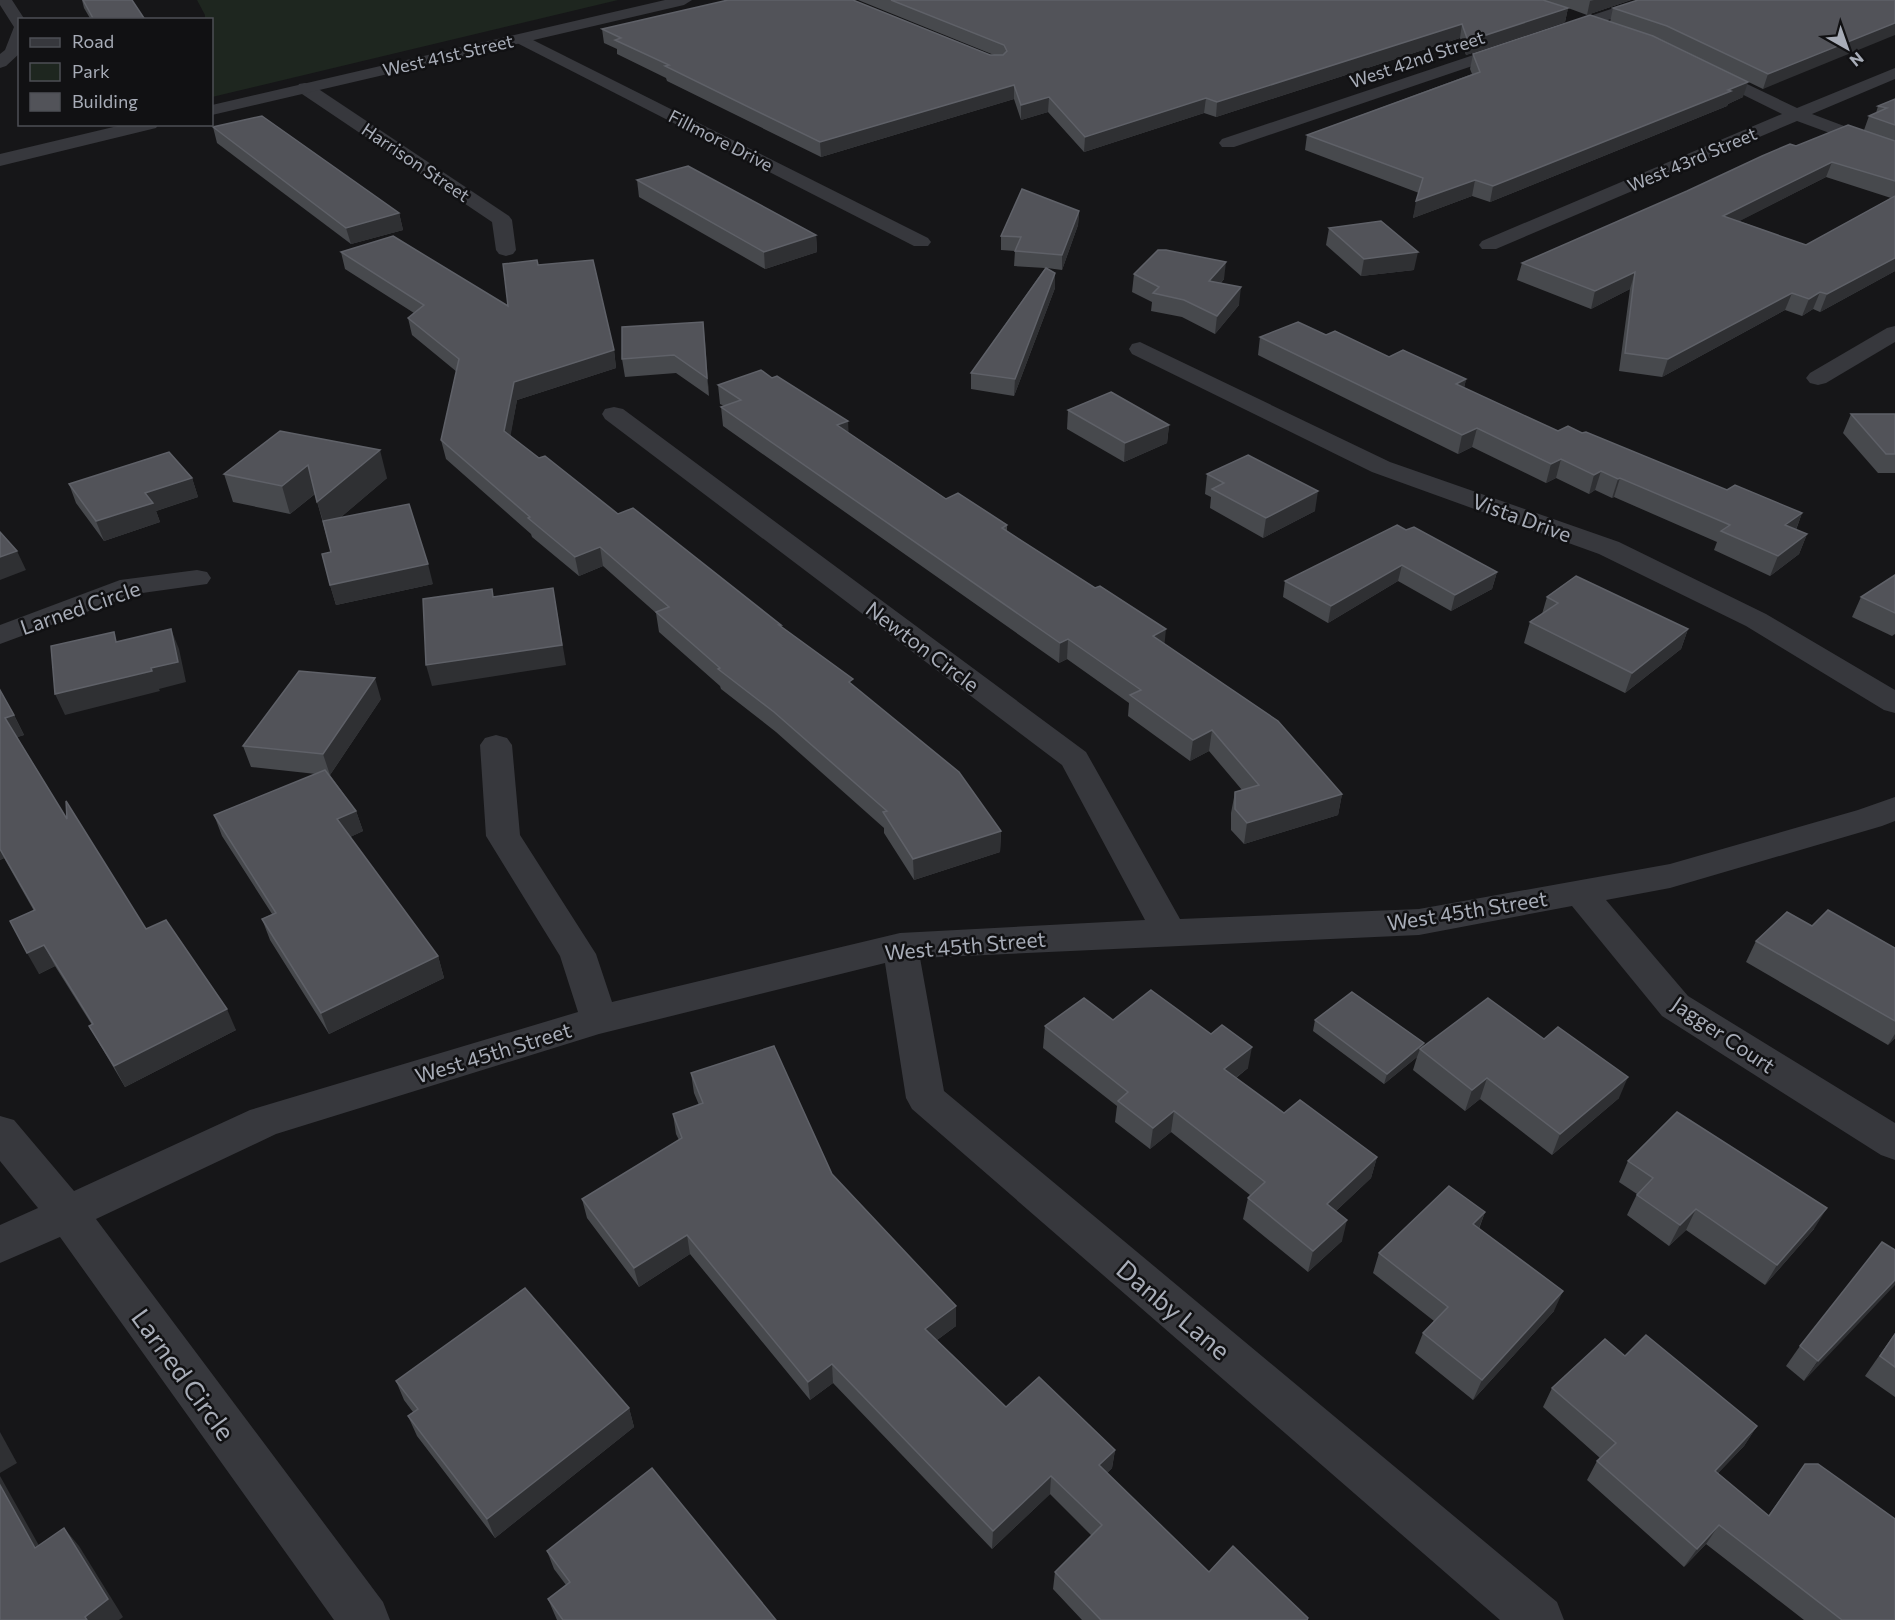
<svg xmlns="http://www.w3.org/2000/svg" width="1895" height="1620" font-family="Commissioner,sans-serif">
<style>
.green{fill:#1e261f}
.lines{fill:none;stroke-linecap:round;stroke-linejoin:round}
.minor{fill:#37383d;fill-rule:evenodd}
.tertiary{fill:#37383d;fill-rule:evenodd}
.wall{fill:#47494d;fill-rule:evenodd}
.shaded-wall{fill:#2f3033}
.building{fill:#525359;stroke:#5f6168;stroke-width:1.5}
.labels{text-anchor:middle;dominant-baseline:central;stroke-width:5;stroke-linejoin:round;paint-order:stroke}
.far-street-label{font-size:18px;fill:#a8adb8;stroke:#111113}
.street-label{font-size:21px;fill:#a8adb8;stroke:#111113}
.near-street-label{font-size:26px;fill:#a8adb8;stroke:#111113}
</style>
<rect width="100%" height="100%" fill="#161618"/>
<path class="green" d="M197,0H618L212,97V20L205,19V15Z"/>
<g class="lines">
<g class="minor">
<path d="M0,0H12L25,20H20V53L6,66L0,68V54L5,50L14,27L0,5Z"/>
<path d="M1638,0H1661L1658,3L1234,147H1222L1219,143L1222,139Z"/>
<path d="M521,34L928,238L931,242L928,246H914L515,42L513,39Z"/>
<path d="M1705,64L1797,108L1895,68V79L1812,114L1895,145V157L1797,121L1496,249H1482L1479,245L1482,241L1782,114L1699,73L1697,69Z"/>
<path d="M305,83L311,84L509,216L512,220L516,250L513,254L506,256L499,254L496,250L492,222L299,92L297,88L299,84Z"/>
<path d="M1895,326V342L1826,383L1818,385L1810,383L1806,378L1810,373L1887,328Z"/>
<path d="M1140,342L1390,462L1619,542L1766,614L1895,690V713L1884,710L1746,626L1599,554L1372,472L1132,354L1129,349L1132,344Z"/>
<path d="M614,407L623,409L1086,752L1180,919L1419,909L1670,864L1858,810L1895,797V821L1882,826L1670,888L1606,900L1688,996L1895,1123V1160L1881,1155L1662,1016L1572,906L1419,935L920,958L944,1091L1557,1602L1564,1620H1500L912,1109L906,1098L885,963L599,1034L276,1134L96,1219L383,1602L390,1620H334L60,1237L0,1263V1225L38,1208L0,1161V1116L14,1120L74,1191L250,1110L578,1012L560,956L486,836L480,745L485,738L496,735L507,738L512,745L520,835L596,954L612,1002L900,933L1145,920L1062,765L605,419L602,414L605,409Z"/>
<path d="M197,570L207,572L211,578L207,584L135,594L0,644V625L120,580Z"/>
</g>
<g class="tertiary">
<path d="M665,0H692L684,5L212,115V105Z"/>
<path d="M126,124H159L156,128L0,166V154Z"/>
</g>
</g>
<g class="wall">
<path d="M82,0H132L144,20H91L84,8Z"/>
<path d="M858,0H1631L1587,15L1568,8L1565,22L1466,55L1460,38L1216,117L1204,113L1084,152L1048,112L1021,120L1014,99L821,157L667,81L666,78L617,54V49L604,43L602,29L994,55Z"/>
<path d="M1895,0L1763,89L1658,38L1743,97L1728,104L1727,106L1490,202L1472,196L1413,218L1419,193L1305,150L1307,135L1472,74L1470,69L1473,54L1610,22L1613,8Z"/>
<path d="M1895,99V271L1820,312L1813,309L1802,316L1785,310L1662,377L1619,371L1630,289L1591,309L1517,280L1522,263L1796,146L1864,130L1869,116L1876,113L1878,106ZM1826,177L1891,198L1806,245L1739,221Z"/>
<path d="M213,127L399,213L403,230L351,244L217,143Z"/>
<path d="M637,180L816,235L817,252L765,269L639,197Z"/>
<path d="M1079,211L1078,225L1062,270L1047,268L1055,273V288L1014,396L971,389V373L1045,268L1014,266L1015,251L1001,250V236Z"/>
<path d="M1329,228L1414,270L1361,276L1326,245Z"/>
<path d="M341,252L508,306L538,265L614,350L616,368L517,400L510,436L539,458L618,514L781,625V627L853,685L1001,831L1000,852L914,880L884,833V828L776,732L721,689L720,686L659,632L656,613L603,566L579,576L532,537L531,534L446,459L441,440L457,372L412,335L408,318L414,313L345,269Z"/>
<path d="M1134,274L1224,279L1221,283L1239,305L1215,334L1182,317L1151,311L1152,302L1132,292Z"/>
<path d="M703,322L709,396L676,373L625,377L622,359Z"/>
<path d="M1326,335L1389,357L1466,379L1464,388L1558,431L1582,433L1727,490L1802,513L1796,530L1807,534L1799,554L1770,576L1714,550L1717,542L1614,497L1612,498L1595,490L1589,494L1556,478L1546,483L1472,447L1458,454L1258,355L1260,337Z"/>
<path d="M772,378L848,421V433L946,499L1007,525V531L1165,644L1342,794L1338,815L1244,844L1231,830V813L1235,792L1242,790L1209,751L1190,761L1128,716L1129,703L1067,659L1059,663L723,426L721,407L724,406L720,404L718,385Z"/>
<path d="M1068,410L1169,425L1167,443L1124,462L1067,429Z"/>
<path d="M1851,414H1895V473H1878L1843,433Z"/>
<path d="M224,474L387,478L341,517L433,584L336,605L330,585L331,552L315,494L290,514L233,502Z"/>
<path d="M1207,474L1315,511L1263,538L1210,508L1211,497L1205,494Z"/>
<path d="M192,478L198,497L156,511L160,522L104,541L76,503L69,484Z"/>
<path d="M1406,530L1497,572L1492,589L1451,611L1398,581L1328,623L1283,597L1285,581Z"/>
<path d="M1895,575V634L1892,636L1852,617L1861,597Z"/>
<path d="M1547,597L1688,629L1681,649L1625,693L1524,643L1530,622L1542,614Z"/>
<path d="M0,690L14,715L24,735L17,737L67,819L146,929L236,1030L125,1087L89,1026L92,1025L55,966L39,974L34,911L4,858L0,860Z"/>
<path d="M381,699L330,775L356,811L363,831L350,837L438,956L444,978L329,1034L270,940L262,919L272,914L222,836L214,815L316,774L251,767L243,746Z"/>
<path d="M1812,926L1895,948V1038L1888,1045L1746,962L1756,941Z"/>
<path d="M1113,1020L1248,1068L1236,1078L1284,1113L1377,1157L1371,1178L1336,1211L1342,1241L1308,1272L1243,1219L1248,1198L1250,1195L1171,1132L1150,1149L1115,1122L1117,1106L1043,1048L1045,1026Z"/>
<path d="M1315,1020L1424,1046L1619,1098L1552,1155L1480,1099L1465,1111L1413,1070L1417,1057L1384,1084L1313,1031Z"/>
<path d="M691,1073L832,1174L956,1326L937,1340L1006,1407L1115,1450L1112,1468L1107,1473L1209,1572L1308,1620H1082L1053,1589L1055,1572L1092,1536L1050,1494L992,1549L833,1383L810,1400L690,1254L639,1287L587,1218L582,1199L679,1140L676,1134L673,1114L699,1105L694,1093Z"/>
<path d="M1628,1161L1814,1229L1765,1285L1686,1230L1669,1246L1627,1215L1637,1194L1619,1182Z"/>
<path d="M1485,1212L1479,1229L1554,1311L1473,1400L1415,1353L1423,1333L1434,1321L1373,1273L1379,1253Z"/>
<path d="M1895,1250L1804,1381L1786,1366L1800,1346Z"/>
<path d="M1895,1333V1397L1865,1376Z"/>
<path d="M1625,1356L1757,1426L1744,1446L1718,1473L1768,1516L1805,1464L1895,1620H1804L1706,1544L1684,1567L1587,1480L1597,1461L1600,1458L1543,1407L1552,1388Z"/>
<path d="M396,1381L629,1408L634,1427L495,1538L417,1436L408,1416L413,1412L404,1400Z"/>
<path d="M547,1551L776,1620H557L548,1599L566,1585L554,1569Z"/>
</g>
<g class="shaded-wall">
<path d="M1594,0H1631L1587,15L1590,1Z"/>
<path d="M1568,8L1565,22L1466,55L1468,41Z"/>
<path d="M1895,23V35L1763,89L1768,74Z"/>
<path d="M1462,24L1460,38L1216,117L1217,102Z"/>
<path d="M1748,82L1743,97L1728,104L1727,106L1490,202L1493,186Z"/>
<path d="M1014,85V99L821,157L820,142Z"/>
<path d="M1049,97L1048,112L1021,120V105Z"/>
<path d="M1206,98L1204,113L1084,152L1085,137Z"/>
<path d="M1832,162L1826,177L1718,232L1723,216Z"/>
<path d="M1475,180L1472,196L1413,218L1416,201Z"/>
<path d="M1079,211L1078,225L1062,270V255Z"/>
<path d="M399,213L403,230L351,244L346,228Z"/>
<path d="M816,235L817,252L765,269L764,252Z"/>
<path d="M1418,252L1414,270L1361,276L1364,259Z"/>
<path d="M1895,258V271L1820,312L1827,294Z"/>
<path d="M1226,262L1224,279L1207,298L1209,281Z"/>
<path d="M1635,272L1630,289L1591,309L1595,291Z"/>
<path d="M1055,273V288L1014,396L1015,379Z"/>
<path d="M1241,287L1239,305L1215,334L1217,316Z"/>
<path d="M1820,292L1813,309L1802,316L1809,299Z"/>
<path d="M1792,293L1785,310L1662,377L1668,359Z"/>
<path d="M703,322L705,340L709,396L707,378Z"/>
<path d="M614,350L616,368L517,400L508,450L504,431L514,382Z"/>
<path d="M1466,379L1462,398L1456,384Z"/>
<path d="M848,421L849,440L837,425Z"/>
<path d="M1169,425L1167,443L1124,462L1125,443Z"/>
<path d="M1477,428L1472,447L1458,454L1462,435Z"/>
<path d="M380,450L387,478L326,530L317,502Z"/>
<path d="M1561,459L1556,478L1546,483L1551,464Z"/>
<path d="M308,465L316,493L290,514L282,486Z"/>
<path d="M1601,471L1595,490L1589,494L1594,475Z"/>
<path d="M192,478L198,497L156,511L160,522L104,541L96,521L145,493Z"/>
<path d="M1620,478L1614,497L1612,498L1618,479Z"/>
<path d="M1318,491L1315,511L1263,538L1266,518Z"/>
<path d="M1802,513L1795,532L1785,525Z"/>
<path d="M1807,534L1799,554L1770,576L1778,556Z"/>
<path d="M600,547L603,566L579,576L575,557Z"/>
<path d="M17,551L26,570L0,580V557Z"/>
<path d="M428,564L433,584L336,605L330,585Z"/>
<path d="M1402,565L1398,581L1328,623L1331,606Z"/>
<path d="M1497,572L1492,589L1451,611L1455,595Z"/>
<path d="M553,588L566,665L432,686L426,665Z"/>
<path d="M171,629L179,649L186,682L159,689L160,691L65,715L55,694L151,668Z"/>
<path d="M1166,629L1164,649L1153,636Z"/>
<path d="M1688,629L1681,649L1625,693L1632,673Z"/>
<path d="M1068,639L1067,659L1059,663L1060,643Z"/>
<path d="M375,678L381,699L330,775L323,754Z"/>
<path d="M14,715L24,735L15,738L5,718Z"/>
<path d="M1212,730L1209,751L1190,761L1193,740Z"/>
<path d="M1342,794L1338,815L1244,844L1247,823Z"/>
<path d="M356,811L363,831L344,840L337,819Z"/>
<path d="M1001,831L1000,852L914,880L913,859Z"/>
<path d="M0,850L4,858L0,860Z"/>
<path d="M44,945L55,966L39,974L27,953Z"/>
<path d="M438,956L444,978L329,1034L321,1013Z"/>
<path d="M227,1009L236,1030L125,1087L114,1066Z"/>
<path d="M1895,1034V1038L1888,1045Z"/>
<path d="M1424,1043L1422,1051L1420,1049L1417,1057L1384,1084L1387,1074Z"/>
<path d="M1252,1047L1248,1068L1220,1090L1224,1069Z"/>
<path d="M1628,1077L1619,1098L1552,1155L1560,1134Z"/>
<path d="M1487,1078L1480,1099L1465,1111L1472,1090Z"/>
<path d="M1174,1111L1171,1132L1150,1149L1153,1128Z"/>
<path d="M1377,1157L1371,1178L1321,1225L1327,1204Z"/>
<path d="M1827,1208L1814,1229L1765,1285L1777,1265Z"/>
<path d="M1696,1209L1686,1230L1669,1246L1680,1225Z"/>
<path d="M1485,1212L1477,1233L1473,1224Z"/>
<path d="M1347,1220L1342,1241L1308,1272L1313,1251Z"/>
<path d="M687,1235L690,1254L639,1287L634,1268Z"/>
<path d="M1895,1280V1285L1804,1381L1818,1361Z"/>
<path d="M1563,1291L1554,1311L1473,1400L1482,1380Z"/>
<path d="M956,1306V1326L926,1348L925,1329Z"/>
<path d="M832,1364L833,1383L810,1400L808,1382Z"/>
<path d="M629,1408L634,1427L495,1538L487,1519Z"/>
<path d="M1757,1426L1744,1446L1702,1490L1715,1471Z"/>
<path d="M0,1432L17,1463L0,1473Z"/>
<path d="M1115,1450L1112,1468L1097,1483L1099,1465Z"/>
<path d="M0,1476L51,1567L35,1548L0,1485Z"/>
<path d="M1051,1476L1050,1494L992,1549L993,1531Z"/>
<path d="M1719,1525L1706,1544L1684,1567L1697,1549Z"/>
<path d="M64,1528L79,1546L123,1617L119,1620H87L85,1617Z"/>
</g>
<g class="building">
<path d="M83,0H132L144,18L143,20H94Z"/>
<path d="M728,0H853L990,55H1003L1007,51L1004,45L891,0H1543L1568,8L1468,41L1462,24L1217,102L1206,98L1085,137L1049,97L1021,105L1014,85L820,142L665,66L669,65L615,40L621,38L602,29Z"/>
<path d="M1638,0H1895V23L1768,74L1667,26L1613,8Z"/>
<path d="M1590,15L1653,36L1748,82L1728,90L1731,91L1493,186L1475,180L1416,201L1423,178L1307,135L1480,72L1473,54Z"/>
<path d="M1895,99V125L1869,116L1887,108L1878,106Z"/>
<path d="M262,116L399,213L346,228L213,127Z"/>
<path d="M1848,125L1895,141V181L1832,162L1723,216L1806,245L1895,196V258L1827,294L1820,292L1809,299L1792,293L1668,359L1625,353L1635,272L1595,291L1522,263L1687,191L1762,156L1790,144L1796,146Z"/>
<path d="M688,166L816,235L764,252L637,180Z"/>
<path d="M1022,189L1079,211L1062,255L1015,251L1021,237L1001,236Z"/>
<path d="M1381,221L1418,252L1364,259L1329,228Z"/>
<path d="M393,236L508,306L503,264L537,260L538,265L593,260L614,350L514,382L504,431L539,458L545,456L618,514L633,508L781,625H779L853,679L849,682L959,772L1001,831L913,859L883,812L887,811L774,712L718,669L720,668L656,612L669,607L600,547L575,557L528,518L530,517L441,440L459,359L408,318L424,305L341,252Z"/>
<path d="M1158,250H1166L1226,262L1209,281L1241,287L1217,316L1184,300L1153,293L1159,287L1134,274Z"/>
<path d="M1046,268L1055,273L1015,379L971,373Z"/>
<path d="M703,322L707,378L674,355L622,359V327Z"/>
<path d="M1298,322L1326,335L1335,331L1389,357L1403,350L1466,379L1456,384L1558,431L1568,426L1582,433L1586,432L1727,490L1735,485L1802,513L1785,525L1807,534L1778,556L1721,531L1730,525L1620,478L1618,479L1601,471L1594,475L1561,459L1551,464L1477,428L1462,435L1260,337Z"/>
<path d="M761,370L772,378L777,376L848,421L837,425L946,499L958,493L1007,525L1002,528L1095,588L1100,586L1166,629L1153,636L1278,721L1342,794L1247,823L1235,809V792L1259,785L1212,730L1193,740L1130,695L1141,690L1068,639L1060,643L721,407L741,400L718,385Z"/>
<path d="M1111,392L1169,425L1125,443L1068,410Z"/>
<path d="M1851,414H1895V454H1886Z"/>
<path d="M280,431L380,450L317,502L308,465L282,486L224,474Z"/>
<path d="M169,452L192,478L145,493L153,503L96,521L69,484Z"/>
<path d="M1248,455L1318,491L1266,518L1212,489L1224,483L1207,474Z"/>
<path d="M409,504L428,564L330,585L322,554L331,552L323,521Z"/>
<path d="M1397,525L1406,530L1414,527L1497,572L1455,595L1402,565L1331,606L1285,581Z"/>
<path d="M0,532L17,551L0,557Z"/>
<path d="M1895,575V613L1861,597Z"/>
<path d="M1576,576L1688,629L1632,673L1530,622L1558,603L1547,597Z"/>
<path d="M553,588L562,645L426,665L423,599L492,589L493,597Z"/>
<path d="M171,629L178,662L151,668L152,671L55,694L51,646L114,632L116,642Z"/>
<path d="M299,671L375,678L323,754L243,746Z"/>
<path d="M0,690L14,715L5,718L67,819L66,801L146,929L166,920L227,1009L114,1066L89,1026L93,1024L44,945L27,953L10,921L35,910L0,849Z"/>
<path d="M325,770L356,811L337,819L438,956L321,1013L262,919L276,913L214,815Z"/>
<path d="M1828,910L1895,948V1021L1756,941L1787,912L1812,926Z"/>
<path d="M1151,990L1211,1034L1222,1025L1252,1047L1224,1069L1284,1113L1300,1100L1377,1157L1327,1204L1347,1220L1313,1251L1248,1198L1265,1182L1174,1111L1153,1128L1118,1101L1128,1092L1045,1026L1084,998L1113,1020Z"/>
<path d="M1352,992L1424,1043L1387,1074L1315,1020Z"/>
<path d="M1488,998L1544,1039L1558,1027L1628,1077L1560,1134L1487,1078L1472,1090L1420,1049Z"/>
<path d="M774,1046L832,1174L956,1306L925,1329L1006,1407L1039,1377L1115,1450L1099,1465L1209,1572L1233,1546L1308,1618L1307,1620H1101L1055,1572L1102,1525L1051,1476L993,1531L832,1364L808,1382L687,1235L634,1268L582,1199L682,1138L673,1114L703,1103L691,1073Z"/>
<path d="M1677,1112L1827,1208L1777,1265L1696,1209L1680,1225L1637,1195L1653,1178L1628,1161Z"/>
<path d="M1449,1186L1485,1212L1473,1224L1563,1291L1482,1380L1423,1333L1448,1307L1379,1253Z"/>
<path d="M1882,1242L1895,1250V1280L1818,1361L1800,1346Z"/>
<path d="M525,1288L629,1408L487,1519L408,1416L418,1409L396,1381Z"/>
<path d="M1895,1334V1367L1880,1356Z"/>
<path d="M1646,1335L1757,1426L1715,1471L1769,1516L1805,1464H1818L1895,1519V1620H1842L1719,1525L1697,1549L1597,1461L1616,1443L1552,1388L1605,1339L1625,1356Z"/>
<path d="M652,1468L776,1620H563L548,1599L570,1582L547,1551Z"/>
<path d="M0,1485L35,1548L64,1528L108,1599L85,1617L87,1620H0Z"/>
</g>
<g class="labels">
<g class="far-street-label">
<text transform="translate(448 55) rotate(-13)">West 41st Street</text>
<text transform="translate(1417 59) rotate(-19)">West 42nd Street</text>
<text transform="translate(721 140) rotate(27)">Fillmore Drive</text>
<text transform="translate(1692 159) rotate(-23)">West 43rd Street</text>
<text transform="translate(416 162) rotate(34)">Harrison Street</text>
</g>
<g class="street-label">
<text transform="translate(1522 517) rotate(20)">Vista Drive</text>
<text transform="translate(80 607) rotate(-19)">Larned Circle</text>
<text transform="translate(923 646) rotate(37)">Newton Circle</text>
<text transform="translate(1467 910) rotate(-9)">West 45th Street</text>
<text transform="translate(965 945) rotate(-5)">West 45th Street</text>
<text transform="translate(1724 1034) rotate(34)">Jagger Court</text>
<text transform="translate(493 1052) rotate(-17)">West 45th Street</text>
</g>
<g class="near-street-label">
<text transform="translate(1174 1309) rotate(40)">Danby Lane</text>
<text transform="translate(184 1374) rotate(54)">Larned Circle</text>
</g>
</g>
<rect x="18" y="18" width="195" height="108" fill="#111113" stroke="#4d4f55" stroke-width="1.5"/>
<rect x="30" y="38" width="30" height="9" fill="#37383d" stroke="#4d4f55" stroke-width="1.5"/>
<text x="72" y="48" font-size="18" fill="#a8adb8">Road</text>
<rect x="30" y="63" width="30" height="18" fill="#1e261f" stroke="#4d4f55" stroke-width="1.5"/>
<text x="72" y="78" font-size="18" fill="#a8adb8">Park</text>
<rect x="30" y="93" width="30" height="18" fill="#525359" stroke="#4d4f55" stroke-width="1.5"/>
<text x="72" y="108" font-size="18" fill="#a8adb8">Building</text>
<g transform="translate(1847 48) rotate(140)" stroke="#111113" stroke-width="4.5" paint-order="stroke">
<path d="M0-4.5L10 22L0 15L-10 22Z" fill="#a8adb8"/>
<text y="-9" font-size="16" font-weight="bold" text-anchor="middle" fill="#a8adb8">N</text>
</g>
</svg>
